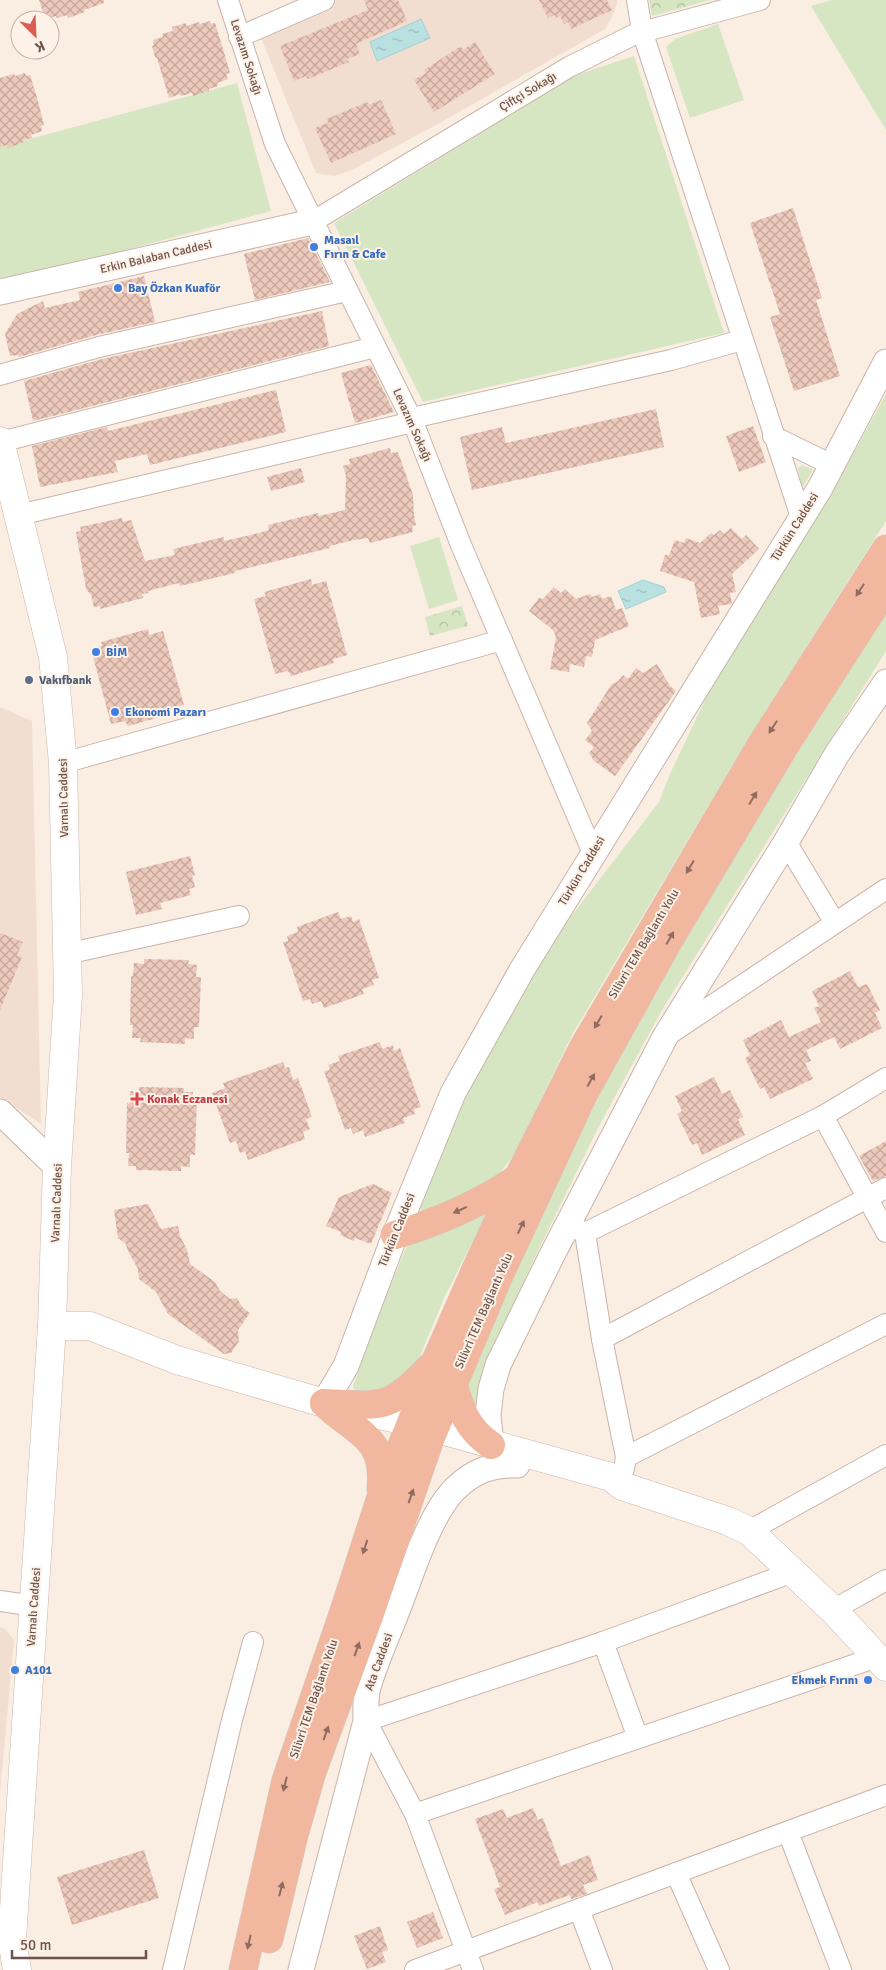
<svg xmlns="http://www.w3.org/2000/svg" width="886" height="1970" font-family="Signika,sans-serif">
<style>
.residential{fill:#f1ded1}
.green{fill:#d6e6c2}
.park{fill:url(#park-crowns)}
.water{fill:url(#water-ripples);stroke:#a0d1d2}
.building{fill:url(#building-cross-hatch)}
.lines{fill:none;stroke-linecap:round;stroke-linejoin:round}
.minor-casing{stroke:#c9b4aa;stroke-width:22}
.tertiary-casing{stroke:#c9b4aa;stroke-width:27}
.secondary-casing{stroke:#ceb5ab;stroke-width:29}
.trunk-casing{stroke:#d4cbc9;stroke-width:29}
.minor{stroke:#fff;stroke-width:20}
.tertiary{stroke:#fff;stroke-width:25}
.secondary{stroke:#fff;stroke-width:28}
.trunk{stroke:#f1b89f;stroke-width:28}
.oneway{fill:#906c60}
.shop-dot{fill:#3f7fe0;stroke:#fdf2e8;stroke-width:2}
.service-dot{fill:#5c6f8a;stroke:#fdf2e8;stroke-width:2}
.health-dot{fill:#e0444e;stroke:#fdf2e8;stroke-width:2}
.labels{text-anchor:middle;dominant-baseline:central;stroke-width:4;stroke-linejoin:round;paint-order:stroke}
.street-label{font-size:12px;fill:#6f534b;stroke:#fdf2e8}
.shop-label{font-size:12px;font-weight:bold;fill:#366cbe;stroke:#fdf2e8;text-anchor:start}
.service-label{font-size:12px;font-weight:bold;fill:#4e5e75;stroke:#fdf2e8;text-anchor:start}
.health-label{font-size:12px;font-weight:bold;fill:#be3a42;stroke:#fdf2e8;text-anchor:start}
</style>
<defs>
<pattern id="park-crowns" width="20" height="18" patternUnits="userSpaceOnUse" patternTransform="scale(1.25)"><rect width="20" height="18" fill="#d6e6c2"/><path d="M2 6a3 3 0 1 1 6 0M12 15a3 3 0 1 1 6 0" fill="none" stroke="#b2bda0"/></pattern>
<pattern id="water-ripples" width="26" height="14" patternUnits="userSpaceOnUse" patternTransform="scale(1.25)"><rect width="26" height="14" fill="#b9e1e1"/><path d="M2 4q2-2 4 0t4 0M15 11q2-2 4 0t4 0" fill="none" stroke="#9bb9b8"/></pattern>
<pattern id="building-cross-hatch" width="8" height="8" patternUnits="userSpaceOnUse" patternTransform="scale(1.25)"><rect width="8" height="8" fill="#edc9bc"/><path d="M0 0l8 8M0 8l8-8" fill="none" stroke="#c4a69b"/></pattern>
</defs>
<rect width="100%" height="100%" fill="#faede2"/>
<g class="residential">
<path d="M335,0H617V4L612,17L605,29L436,125L352,170L334,176L316,173L259,33Z"/>
<path d="M0,707L32,721L41,1124L0,1097Z"/>
<path d="M0,1627L4,1628L14,1640L0,1794Z"/>
</g>
<g class="green">
<path d="M832,0H886V130L811,6Z"/>
<path d="M718,24L744,100L690,118L666,47L675,39Z"/>
<path d="M634,56L724,333L423,402L334,223L576,75Z"/>
<path d="M237,83L271,211L0,284V147Z"/>
<path d="M886,394V521L749,737L573,1033L514,1155L499,1174L479,1191L425,1213L417,1207L498,1025L536,962L659,802L670,774L720,668L846,467Z"/>
<path d="M802,465L813,470L802,488L798,468Z"/>
<path d="M439,537L458,600L429,609L410,546Z"/>
<path d="M886,611V651L662,1010L599,1126L534,1259L510,1314L480,1389L474,1420L464,1387L604,1074L723,872Z"/>
<path d="M485,1215L484,1219L445,1296L415,1368L405,1383L357,1398L353,1386L384,1301L406,1248L422,1235L471,1216Z"/>
</g>
<g class="park">
<path d="M649,0H710L652,16Z"/>
<path d="M462,606L468,626L430,636L425,617Z"/>
</g>
<g class="water">
<path d="M421,19L430,38L377,61L370,42Z"/>
<path d="M643,580L664,587L666,592L626,609L618,591Z"/>
</g>
<g class="building">
<path d="M39,0H104V3L84,10L85,12L68,18L67,15L57,18L56,16L45,19Z"/>
<path d="M364,0H398L407,21L356,44L360,54L347,59L349,62L308,79L306,76L294,81L280,46L368,10Z"/>
<path d="M539,0H607L612,10L571,29L568,22L564,24L560,16L556,18L555,15L548,18Z"/>
<path d="M210,21L211,24L215,23L223,49L230,73L226,74L228,79L217,83L218,86L209,89V91L193,96L192,93L181,96L180,94L169,98L157,58L155,57L152,46L154,45L153,40L163,37L162,34L173,31L172,27L186,23V26L199,22L200,24Z"/>
<path d="M475,42L495,74L434,112L414,80L426,73L424,70L461,46L463,50Z"/>
<path d="M25,73L26,76L30,75L38,101L44,125L41,126L42,131L31,135L32,138L23,140L24,142L8,148L7,145L0,147V78L14,74L15,76Z"/>
<path d="M381,100L396,134L331,163L315,128L328,123L327,119L367,102L369,105Z"/>
<path d="M793,208L822,298L816,300L840,376L794,391L770,317L780,314L750,223Z"/>
<path d="M308,238L330,282L255,300L244,254Z"/>
<path d="M144,276L155,322L96,335L19,357L18,355L10,356L5,334L17,314L43,301L45,308L80,300L78,292Z"/>
<path d="M322,311L329,346L33,421L24,381L102,359Z"/>
<path d="M371,365L394,412L355,423L341,373Z"/>
<path d="M276,390L286,432L150,465L147,454L115,461L118,472L40,487L32,446L107,427L108,431Z"/>
<path d="M656,409L664,447L472,490L460,437L502,427L506,443Z"/>
<path d="M753,426L766,462L739,472L726,436Z"/>
<path d="M390,448L391,453L398,452L413,495L414,515L416,525L412,526L413,532L370,543L368,538L349,541L330,546V548L235,571V573L180,586L179,583L148,591V593L142,594L143,598L100,609V606L94,607L91,595L86,589L76,532L81,531L80,527L122,518L123,522L131,520L145,561L175,555L173,549L224,537V541L259,533L269,530L268,525L318,513L319,516L345,510L346,476L343,466L350,464L349,459Z"/>
<path d="M301,468L305,482L271,491L267,477Z"/>
<path d="M731,528L742,539L746,535L759,549L732,574L736,592L730,593L732,604L718,606L720,614L701,618L694,582L660,571L665,555H669L675,540L684,543L686,538L700,543L711,533L714,535L720,530L724,534Z"/>
<path d="M311,579L312,585L326,581L347,655L333,659L334,663L291,676L288,671L275,674L254,599L266,596L264,592Z"/>
<path d="M554,587L561,593L565,589L576,599L590,594L592,597L600,594L602,599L611,596L616,610L622,608L629,626L595,640L592,657L586,656L584,667L570,664L569,672L550,669L556,637L553,630L529,611L539,598L543,599Z"/>
<path d="M148,629L149,635L163,631L184,705L169,709L171,714L128,726L125,721L111,724L91,649L102,646L101,642Z"/>
<path d="M657,664L670,686L676,691L615,776L594,761L589,753L594,747L585,740L592,731L587,723L611,685L618,681L623,675L628,679L636,668L643,673Z"/>
<path d="M190,856L195,875L192,876L195,887L189,889L191,895L160,903L162,909L136,915L126,872Z"/>
<path d="M338,912L341,919L351,916L353,922L359,919L379,978L372,980L374,985L362,989L364,994L324,1008L321,1001L312,1004L310,999L303,1001L283,942L288,941L287,936L298,932L297,927Z"/>
<path d="M0,933L23,942L17,955L22,957L0,1010Z"/>
<path d="M144,959L189,960L188,964L197,965L196,977H201L199,1027H194V1039L185,1038V1044L140,1042L141,1038H132L133,1025H130L131,976H133L134,963L144,964Z"/>
<path d="M850,971L858,987L867,984L880,1010L875,1013L882,1028L840,1049L834,1037L806,1050L811,1061L805,1063L813,1079L770,1099L764,1087L760,1089L745,1058L750,1055L743,1040L781,1020L789,1037L821,1022L814,1008L819,1006L812,991Z"/>
<path d="M380,1042L382,1049L393,1045L394,1051L400,1048L421,1107L414,1109L415,1114L403,1118L405,1123L365,1137L363,1130L353,1134L351,1128L345,1130L324,1071L330,1070L328,1065L340,1061L338,1056Z"/>
<path d="M283,1062L285,1068L289,1067L293,1080L298,1078L312,1117L306,1119L310,1129L303,1132L305,1139L248,1160L245,1151L240,1153L236,1141L230,1143L212,1093L225,1088L223,1083Z"/>
<path d="M714,1077L722,1094L730,1090L743,1117L738,1119L745,1135L702,1155L697,1143L692,1145L677,1114L682,1111L675,1096Z"/>
<path d="M139,1087L184,1088V1092H193L192,1100L197,1098L195,1155H190V1167L181,1166V1171L136,1170V1166H128L129,1153H126L127,1103L129,1104L130,1091H139Z"/>
<path d="M886,1141V1176L873,1181L859,1156Z"/>
<path d="M373,1184L392,1193L371,1244L355,1238L354,1241L340,1235L341,1232L326,1226L339,1197Z"/>
<path d="M148,1204L161,1229L178,1226L180,1236L187,1250L190,1264L215,1282L220,1291L230,1299L237,1298L243,1308L250,1313L238,1330L239,1341L231,1353L224,1354L168,1314L156,1292L139,1279L138,1269L127,1249L126,1244L118,1238L114,1210Z"/>
<path d="M533,1808L538,1820L543,1818L561,1866L589,1855L598,1880L583,1885L587,1894L571,1899L570,1895L539,1906L538,1902L505,1915L494,1889L500,1887L475,1819L503,1809L507,1818Z"/>
<path d="M144,1850L159,1898L72,1925L57,1877Z"/>
<path d="M433,1912L443,1938L417,1948L407,1922Z"/>
<path d="M380,1926L388,1950L382,1952L386,1962L367,1969L354,1936Z"/>
</g>
<g class="lines">
<g class="minor-casing">
<g id="minor">
<path d="M228,0L275,144L413,422L461,545L593,853"/>
<path d="M637,0L642,31L801,517"/>
<path d="M239,37L324,0"/>
<path d="M312,222L569,67L635,34L760,0"/>
<path d="M0,375L99,347L347,291"/>
<path d="M412,418L671,360L742,340"/>
<path d="M773,436L832,465"/>
<path d="M0,442L375,347"/>
<path d="M19,515L413,422"/>
<path d="M63,763L502,640"/>
<path d="M786,842L835,923"/>
<path d="M66,954L239,916"/>
<path d="M668,1035L886,889"/>
<path d="M823,1116L886,1232"/>
<path d="M573,1227L585,1233L602,1339L626,1457L624,1469"/>
<path d="M585,1233L823,1116L886,1078"/>
<path d="M602,1339L886,1188"/>
<path d="M626,1457L886,1324"/>
<path d="M749,1531L886,1455"/>
<path d="M0,1601L34,1606"/>
<path d="M833,1610L886,1580"/>
<path d="M603,1642L638,1738"/>
<path d="M415,1814L877,1657"/>
<path d="M788,1832L841,1970"/>
<path d="M676,1873L719,1970"/>
<path d="M579,1909L602,1970"/>
<path d="M173,1970L232,1720L253,1642"/>
<path d="M415,1970L886,1795"/>
<path d="M473,1970L415,1814L366,1721L603,1642L793,1572"/>
</g>
</g>
<g class="tertiary-casing">
<g id="tertiary">
<path d="M0,292L312,222"/>
<path d="M0,1112L57,1167"/>
<path d="M324,1403L346,1366L395,1235L453,1093L523,968L820,488L886,362"/>
<path d="M491,1445L488,1415L491,1389L498,1365L551,1257L665,1037L786,842L837,754L886,682"/>
<path d="M301,1970L366,1721C366,1710 365,1697 368,1687C375,1663 386,1639 395,1616C410,1579 428,1516 455,1489C473,1471 492,1464 517,1465"/>
</g>
</g>
<g class="secondary-casing">
<g id="secondary">
<path d="M0,441L53,657L63,763L68,995L57,1167L52,1326L12,1939L17,1970"/>
<path d="M52,1326H90L177,1360L324,1403L412,1422L611,1477L622,1486L728,1521L749,1531L833,1610L886,1667"/>
</g>
</g>
<g class="trunk-casing">
<g id="trunk">
<path d="M395,1235C438,1222 480,1204 518,1178"/>
<path d="M453,1384C460,1409 468,1430 491,1445"/>
<path d="M324,1403C381,1406 389,1411 430,1367"/>
<path d="M324,1403C357,1434 386,1436 381,1489"/>
<path d="M269,1939L294,1835L312,1772L368,1619L429,1442L498,1278L583,1095L669,940L784,747L886,588"/>
<path d="M243,1970L286,1780L344,1611L380,1500L437,1358L476,1269L518,1178L584,1046L761,745L886,549"/>
</g>
</g>
<use href="#minor" class="minor"/>
<use href="#tertiary" class="tertiary"/>
<use href="#secondary" class="secondary"/>
<use href="#trunk" class="trunk"/>
</g>
<defs><path id="oneway-solid" d="M-6-.8H1V-3.2L6.5 0L1 3.2V.8H-6Z" transform="scale(1.25)"/></defs>
<g class="oneway">
<use href="#oneway-solid" transform="translate(860 590) rotate(123)"/>
<use href="#oneway-solid" transform="translate(773 727) rotate(123)"/>
<use href="#oneway-solid" transform="translate(753 798) rotate(-59)"/>
<use href="#oneway-solid" transform="translate(690 867) rotate(121)"/>
<use href="#oneway-solid" transform="translate(670 938) rotate(-60)"/>
<use href="#oneway-solid" transform="translate(598 1022) rotate(121)"/>
<use href="#oneway-solid" transform="translate(591 1080) rotate(-61)"/>
<use href="#oneway-solid" transform="translate(460 1210) rotate(156)"/>
<use href="#oneway-solid" transform="translate(521 1227) rotate(-65)"/>
<use href="#oneway-solid" transform="translate(411 1496) rotate(-71)"/>
<use href="#oneway-solid" transform="translate(365 1547) rotate(108)"/>
<use href="#oneway-solid" transform="translate(357 1649) rotate(-70)"/>
<use href="#oneway-solid" transform="translate(326 1733) rotate(-70)"/>
<use href="#oneway-solid" transform="translate(285 1784) rotate(104)"/>
<use href="#oneway-solid" transform="translate(281 1889) rotate(-76)"/>
<use href="#oneway-solid" transform="translate(249 1942) rotate(103)"/>
</g>
<g class="shop-dot">
<circle cx="314" cy="247" r="5"/>
<circle cx="118" cy="288" r="5"/>
<circle cx="96" cy="652" r="5"/>
<circle cx="115" cy="712" r="5"/>
<circle cx="15" cy="1670" r="5"/>
<circle cx="868" cy="1680" r="5"/>
</g>
<circle class="service-dot" cx="29" cy="680" r="5"/>
<path class="health-dot" d="M134.5 1091.5h5v5h5v5h-5v5h-5v-5h-5v-5h5z"/>
<g class="labels">
<g class="street-label">
<text transform="translate(246 57) rotate(72)">Levazım Sokağı</text>
<text transform="translate(528 92) rotate(-31)">Çiftçi Sokağı</text>
<text transform="translate(156 257) rotate(-13)">Erkin Balaban Caddesi</text>
<text transform="translate(412 425) rotate(66)">Levazım Sokağı</text>
<text transform="translate(795 527) rotate(-58)">Türkün Caddesi</text>
<text transform="translate(64 798) rotate(-91)">Varnalı Caddesi</text>
<text transform="translate(582 871) rotate(-59)">Türkün Caddesi</text>
<text transform="translate(644 944) rotate(-59)">Silivri TEM Bağlantı Yolu</text>
<text transform="translate(57 1203) rotate(-88)">Varnalı Caddesi</text>
<text transform="translate(397 1230) rotate(-68)">Türkün Caddesi</text>
<text transform="translate(484 1311) rotate(-66)">Silivri TEM Bağlantı Yolu</text>
<text transform="translate(34 1607) rotate(-86)">Varnalı Caddesi</text>
<text transform="translate(379 1662) rotate(-70)">Ata Caddesi</text>
<text transform="translate(314 1699) rotate(-71)">Silivri TEM Bağlantı Yolu</text>
</g>
<g class="shop-label">
<text x="324" y="240">Masaıl<tspan x="324" dy="14">Fırın &amp; Cafe</tspan></text>
<text x="128" y="288">Bay Özkan Kuaför</text>
<text x="106" y="652">BİM</text>
<text x="125" y="712">Ekonomi Pazarı</text>
<text x="25" y="1670">A101</text>
<text x="858" y="1680" text-anchor="end">Ekmek Fırını</text>
</g>
<g class="service-label">
<text x="39" y="680">Vakıfbank</text>
</g>
<g class="health-label">
<text x="147" y="1099">Konak Eczanesi</text>
</g>
</g>
<g transform="translate(35 35) rotate(156)"><circle r="24" fill="#fdf2e8" stroke="#c4b2a9"/>
<path d="M0-4L9 19L0 12L-9 19Z" fill="#da5c51"/>
<text y="-8" font-size="14" font-weight="bold" text-anchor="middle" fill="#6f534b">K</text>
</g>
<path d="M12 1950v8h134v-8" fill="none" stroke="#6f534b" stroke-width="2.5"/>
<text x="20" y="1950" font-size="15" fill="#6f534b" stroke="#fdf2e8" stroke-width="4" paint-order="stroke">50 m</text>
</svg>
